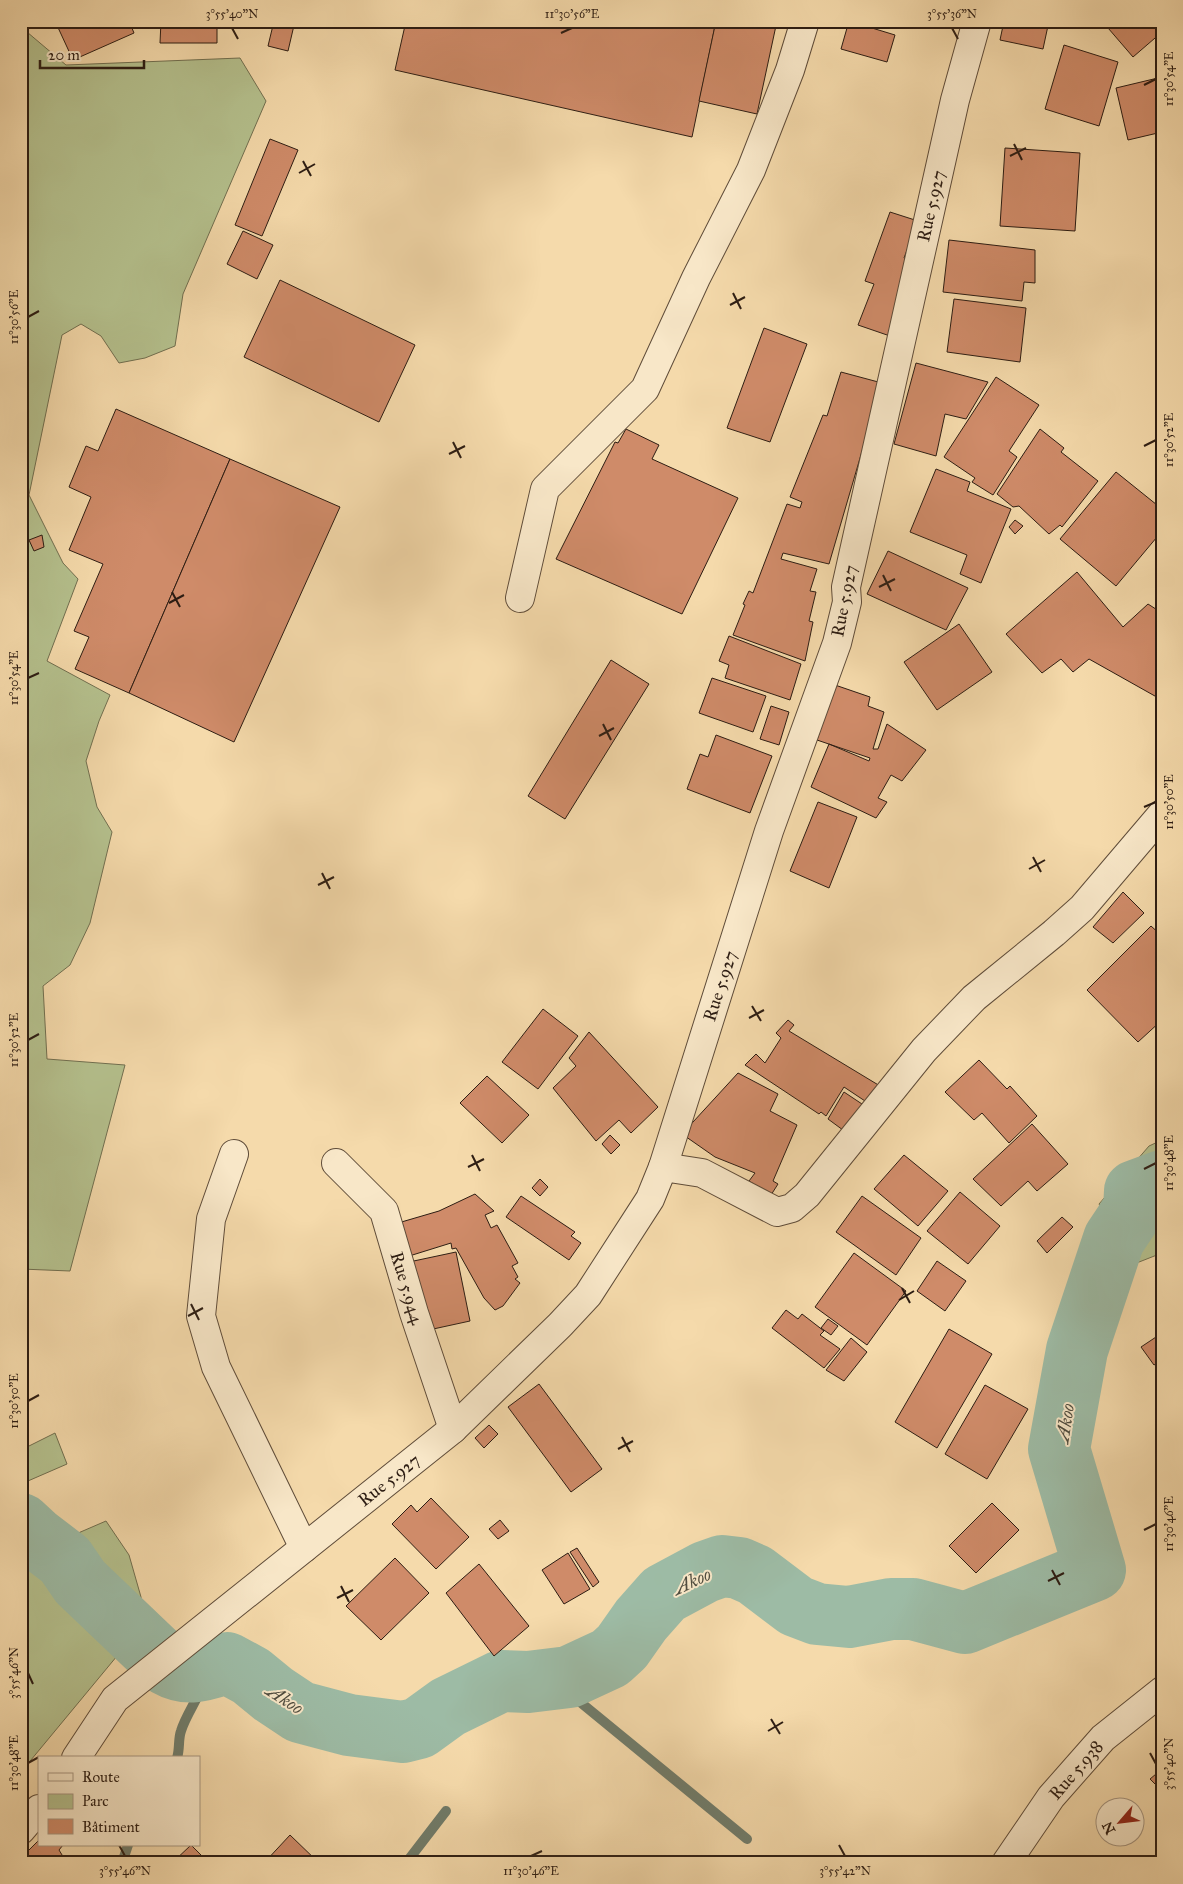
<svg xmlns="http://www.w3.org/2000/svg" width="1183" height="1884" font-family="'IM FELL Great Primer',serif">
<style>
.green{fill:#b5c18e;stroke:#716f50}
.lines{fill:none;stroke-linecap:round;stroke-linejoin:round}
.stream{stroke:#707c6b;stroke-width:10}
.river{stroke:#9dbba5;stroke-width:62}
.building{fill:#cf8b69;stroke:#2d1d13}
.minor-casing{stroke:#5f4c39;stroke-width:30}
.minor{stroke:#f8e7c8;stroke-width:28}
.ticks{fill:none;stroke:#2d1d13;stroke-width:2}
.labels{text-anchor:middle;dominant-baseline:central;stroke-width:4;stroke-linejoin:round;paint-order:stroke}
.street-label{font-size:18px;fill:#2d1d13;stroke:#f8e7c8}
.water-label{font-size:19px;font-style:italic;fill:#4f4c3f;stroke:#f8e7c8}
.neatline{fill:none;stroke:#2d1d13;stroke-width:2}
.ticks-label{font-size:12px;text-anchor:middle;fill:#2d1d13}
</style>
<rect width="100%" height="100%" fill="#f5daab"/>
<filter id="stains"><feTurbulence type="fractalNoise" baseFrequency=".004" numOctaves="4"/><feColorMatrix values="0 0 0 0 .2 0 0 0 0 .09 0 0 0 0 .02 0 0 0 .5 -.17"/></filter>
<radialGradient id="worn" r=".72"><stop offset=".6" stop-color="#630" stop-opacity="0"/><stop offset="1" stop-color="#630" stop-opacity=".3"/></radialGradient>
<g class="green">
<path d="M21,29L27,32L66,65L240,58L266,101L183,294L175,346L145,358L119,363L101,336L81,324L62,335L29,495L63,563L78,579L47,661L110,695L99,721L86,761L97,807L112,832L90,923L70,965L43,986L47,1059L125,1065L70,1271L21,1269Z"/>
<path d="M1162,1140V1253L1134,1264L1099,1204L1149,1146Z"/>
<path d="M55,1433L67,1464L21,1484L62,1540L106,1521L129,1555L141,1597V1620L122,1650L21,1772V1450Z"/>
</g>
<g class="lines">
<g class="stream">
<path d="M552,1679L747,1839"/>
<path d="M177,1758C180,1749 178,1739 181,1731C187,1712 201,1696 205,1676L202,1671"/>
<path d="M124,1863L123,1860L128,1845"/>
<path d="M406,1863L446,1811"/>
</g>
<path class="river" d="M21,1524L35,1537L65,1560L80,1582L167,1665C188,1677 205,1670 227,1663L251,1676L273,1694L300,1712L349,1725L403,1732L419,1728L448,1707L501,1681L528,1682L569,1677L610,1658L622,1647L641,1620L664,1594L705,1572L722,1566L739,1568L755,1575L796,1606L817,1614L849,1617L891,1609H913L965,1623L1095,1570L1059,1449L1077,1350L1114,1239L1134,1209L1135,1191L1162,1181"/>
</g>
<g class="building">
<path d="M55,21H129L134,33L73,60Z"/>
<path d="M161,21H217V43H160Z"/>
<path d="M274,21H295L288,51L268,46Z"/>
<path d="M406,21H716L692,137L395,70Z"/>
<path d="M716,21H777L757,114L699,101Z"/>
<path d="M849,21L895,35L887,62L841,49Z"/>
<path d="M1004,21H1049L1043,49L1000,40Z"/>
<path d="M1102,21H1162V32L1133,57Z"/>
<path d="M1064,45L1118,62L1099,126L1045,109Z"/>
<path d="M1162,77V132L1128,140L1116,88Z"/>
<path d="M270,139L298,150L262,236L235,225Z"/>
<path d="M1005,148L1080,153L1075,231L1000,226Z"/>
<path d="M890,212L918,221L904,258L907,260L890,336L858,325L874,284L865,281Z"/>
<path d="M243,231L273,245L257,279L227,264Z"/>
<path d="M949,240L1035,250V283L1024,282L1022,301L943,292Z"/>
<path d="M280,280L415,345L379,422L244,357Z"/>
<path d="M954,299L1026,308L1020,362L947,352Z"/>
<path d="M764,328L807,344L770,442L727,428Z"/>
<path d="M916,363L988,382L966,419L945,414L936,456L894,444Z"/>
<path d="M841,372L882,383L829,564L783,553L781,559L817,569L810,591L816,592L809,621L813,622L805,661L733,635L745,605L743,604L749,591L753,593L787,504L800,508L802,502L790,497L823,415L827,416Z"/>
<path d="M996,377L1039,405L1009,451L1017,457L993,495L972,482L975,478L944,457Z"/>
<path d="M116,409L230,459L129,693L75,669L89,637L74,631L103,564L69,550L91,497L69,487L86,446L98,451Z"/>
<path d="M626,429L659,445L652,459L738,498L682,614L556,559L615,442L618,443Z"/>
<path d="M1040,429L1064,448L1061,452L1098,481L1062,527L1060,525L1049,534L1019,506L1013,507L997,494Z"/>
<path d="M230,459L340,507L234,742L129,693Z"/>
<path d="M936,469L970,482L967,491L1011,509L981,583L960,574L967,555L910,532Z"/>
<path d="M1116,472L1162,509V531L1116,586L1060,539Z"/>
<path d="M1015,520L1023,526L1015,534L1009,527Z"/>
<path d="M42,535L44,547L34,551L29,540Z"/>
<path d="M888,551L968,588L946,630L867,594Z"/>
<path d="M1077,572L1123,627L1148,604L1162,613V700L1089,659L1073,672L1061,659L1042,673L1006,634Z"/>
<path d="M959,624L992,672L937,710L904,662Z"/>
<path d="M729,636L801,664L790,700L725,678L729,665L719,661Z"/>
<path d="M611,660L649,684L565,819L528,796Z"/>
<path d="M712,678L766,696L753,732L699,713Z"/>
<path d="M835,685L870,697L868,706L884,712L873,749H878L887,724L926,750L902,781L891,775L878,798L887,802L876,818L811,787L829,744L869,761L870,758L817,740Z"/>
<path d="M771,706L789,712L779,745L760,739Z"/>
<path d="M716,735L772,756L750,813L687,789L700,754L708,757Z"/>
<path d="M818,802L857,817L829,888L790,871Z"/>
<path d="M1123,892L1144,913L1113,943L1093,927Z"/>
<path d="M1151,926L1162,936V1020L1138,1042L1087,990Z"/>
<path d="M543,1009L578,1036L538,1089L502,1062Z"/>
<path d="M788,1020L794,1025L789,1031L885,1089L871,1105L844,1087L826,1116L821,1112L819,1114L745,1065L756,1054L765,1063L781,1038L776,1033Z"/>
<path d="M589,1032L658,1107L631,1133L619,1120L596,1141L553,1088L576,1066L569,1058Z"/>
<path d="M979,1060L1007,1089L1010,1086L1037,1116L1009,1143L982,1113L974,1120L945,1092Z"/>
<path d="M738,1073L778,1094L770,1111L797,1125L773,1181L778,1184L771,1195L749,1181L755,1173L715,1157L682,1134Z"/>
<path d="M487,1076L529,1115L502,1143L460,1103Z"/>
<path d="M844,1092L868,1108L847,1133L828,1119Z"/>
<path d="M1032,1124L1068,1164L1037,1191L1028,1181L1001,1206L973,1179Z"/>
<path d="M610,1135L620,1145L611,1154L602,1144Z"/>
<path d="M904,1155L948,1191L918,1226L874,1189Z"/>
<path d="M540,1179L548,1187L540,1196L532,1188Z"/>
<path d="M960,1192L1000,1226L968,1264L927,1231Z"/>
<path d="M475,1194L494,1211L485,1215L491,1228L497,1225L518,1263L512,1266L518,1277L515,1279L520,1283L503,1306L495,1310L484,1298L456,1248L452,1249L451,1243L406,1257L398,1223L439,1211Z"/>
<path d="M521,1196L575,1232L571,1236L581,1243L569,1260L506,1217Z"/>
<path d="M862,1196L921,1238L896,1275L836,1232Z"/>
<path d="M1062,1217L1073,1227L1047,1253L1037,1241Z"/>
<path d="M456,1252L470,1321L424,1331L409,1262Z"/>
<path d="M854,1253L906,1291L867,1345L815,1307Z"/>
<path d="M937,1261L966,1281L945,1311L917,1291Z"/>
<path d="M786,1310L798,1319L802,1314L824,1331L820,1335L840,1349L824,1368L772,1328Z"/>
<path d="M828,1319L838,1326L831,1335L821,1328Z"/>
<path d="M949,1329L992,1354L937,1448L895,1422Z"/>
<path d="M1162,1333V1360L1154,1365L1141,1347Z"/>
<path d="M851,1338L867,1352L844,1381L826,1370Z"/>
<path d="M539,1384L602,1469L571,1492L508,1407Z"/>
<path d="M985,1385L1028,1409L987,1479L945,1454Z"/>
<path d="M489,1425L498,1434L484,1448L475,1438Z"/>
<path d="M431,1498L469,1537L436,1569L392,1524L411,1505L417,1512Z"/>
<path d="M992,1503L1019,1530L976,1573L949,1546Z"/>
<path d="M500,1520L509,1531L498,1539L489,1529Z"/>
<path d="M577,1548L599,1582L593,1587L570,1552Z"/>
<path d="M568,1553L590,1589L564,1604L542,1570Z"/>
<path d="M395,1558L429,1593L381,1640L346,1606Z"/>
<path d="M479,1564L529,1626L494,1656L446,1593Z"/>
<path d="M1162,1769V1791L1150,1779Z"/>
<path d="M290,1835L319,1863H264Z"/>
<path d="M39,1840V1845H63L59,1850L67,1863H22L21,1858Z"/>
<path d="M191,1845L209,1863H172Z"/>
</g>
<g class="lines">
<g class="minor-casing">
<g id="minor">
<path d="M520,598L545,489L645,389L696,278L751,170L790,70L805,21"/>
<path d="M234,1154L211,1219L201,1316L216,1367L304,1548"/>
<path d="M336,1163L384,1211L414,1313L453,1429"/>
<path d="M663,1167L769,831L837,643L847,602L846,587L955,100L977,21"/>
<path d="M76,1758L115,1699L453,1429L560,1325L588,1295L650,1199L663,1167L702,1173L777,1212L792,1208L807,1195L924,1050L974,998L1054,933L1082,908L1162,814"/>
<path d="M21,1830L39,1809"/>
<path d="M1006,1863L1051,1797L1103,1738L1162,1691"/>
</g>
</g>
<use href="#minor" class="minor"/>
</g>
<path class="ticks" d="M232,28L238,39M952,28L958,39M561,33L572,28M1144,85L1156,79M1014,144L1022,160M1010,156L1026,148M303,161L311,176M299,173L315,164M733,293L741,309M730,305L745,297M28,317L39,311M453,442L461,458M1144,446L1156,440M449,454L465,446M883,575L891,591M879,587L895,579M172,592L180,607M169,603L184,595M28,678L39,673M603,724L611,740M599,736L614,728M1144,807L1156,802M1033,857L1041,872M1029,869L1045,860M322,873L330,889M318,885L334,877M752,1006L761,1021M749,1018L764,1010M28,1040L39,1034M472,1155L480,1171M468,1167L484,1159M1144,1169L1156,1163M902,1288L910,1303M899,1300L914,1291M191,1304L199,1320M188,1316L203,1308M28,1401L39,1395M622,1437L630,1452M618,1449L633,1441M1144,1530L1156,1524M1052,1570L1060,1585M1048,1581L1064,1573M341,1586L349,1602M337,1598L353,1590M28,1673L33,1684M771,1719L780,1734M768,1731L783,1722M1150,1753L1156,1764M28,1763L39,1757M119,1845L125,1856M839,1845L845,1856M531,1856L542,1851"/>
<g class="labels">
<g class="street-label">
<text transform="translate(931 206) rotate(-77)">Rue 5.927</text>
<text transform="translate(844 601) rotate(-79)">Rue 5.927</text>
<text transform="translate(720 986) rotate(-72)">Rue 5.927</text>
<text transform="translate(407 1288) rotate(73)">Rue 5.944</text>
<text transform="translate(389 1480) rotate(-38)">Rue 5.927</text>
<text transform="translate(1076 1770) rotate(-49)">Rue 5.938</text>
</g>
<g class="water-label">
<text transform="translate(1065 1423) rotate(-81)">Akoo</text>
<text transform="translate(692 1581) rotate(-25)">Akoo</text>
<text transform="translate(285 1699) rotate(33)">Akoo</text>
</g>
</g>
<rect width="1183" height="1884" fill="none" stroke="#f5daab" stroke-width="55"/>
<rect x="38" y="1756" width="162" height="90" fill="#f8e7c8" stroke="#a79680"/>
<rect x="48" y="1773" width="25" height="8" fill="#f8e7c8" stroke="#a79680"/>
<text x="82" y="1782" font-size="15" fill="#2d1d13">Route</text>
<rect x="48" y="1794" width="25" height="15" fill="#b5c18e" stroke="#a79680"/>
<text x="82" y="1806" font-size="15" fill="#2d1d13">Parc</text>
<rect x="48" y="1819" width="25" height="15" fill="#cf8b69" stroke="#a79680"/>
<text x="82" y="1832" font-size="15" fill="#2d1d13">Bâtiment</text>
<g transform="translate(1120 1822) rotate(242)"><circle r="24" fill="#f8e7c8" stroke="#a79680"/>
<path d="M0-4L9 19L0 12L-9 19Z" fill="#8f2418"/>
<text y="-8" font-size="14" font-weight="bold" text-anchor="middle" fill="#2d1d13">N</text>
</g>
<path d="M40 60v8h104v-8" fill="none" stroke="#2d1d13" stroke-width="2.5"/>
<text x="48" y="60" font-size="15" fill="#2d1d13" stroke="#f8e7c8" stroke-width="4" paint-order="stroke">20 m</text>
<rect x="28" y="28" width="1128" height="1828" class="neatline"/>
<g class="ticks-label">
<text x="232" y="18">3°55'40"N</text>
<text x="572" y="18">11°30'56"E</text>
<text x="952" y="18">3°55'36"N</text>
<text transform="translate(1169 79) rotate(-90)" y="4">11°30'54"E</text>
<text transform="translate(14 317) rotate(-90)" y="4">11°30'56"E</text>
<text transform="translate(1169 440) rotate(-90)" y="4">11°30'52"E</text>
<text transform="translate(14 678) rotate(-90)" y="4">11°30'54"E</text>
<text transform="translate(1169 802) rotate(-90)" y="4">11°30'50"E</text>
<text transform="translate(14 1040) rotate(-90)" y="4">11°30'52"E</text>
<text transform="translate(1169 1163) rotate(-90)" y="4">11°30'48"E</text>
<text transform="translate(14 1401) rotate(-90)" y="4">11°30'50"E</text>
<text transform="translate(1169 1524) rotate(-90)" y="4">11°30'46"E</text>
<text transform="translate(14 1673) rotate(-90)" y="4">3°55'46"N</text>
<text transform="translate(14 1763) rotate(-90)" y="4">11°30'48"E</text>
<text transform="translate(1169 1764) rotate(-90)" y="4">3°55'40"N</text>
<text x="125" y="1875">3°55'46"N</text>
<text x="531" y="1875">11°30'46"E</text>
<text x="845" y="1875">3°55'42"N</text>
</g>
<rect width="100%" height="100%" filter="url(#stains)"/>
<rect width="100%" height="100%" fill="url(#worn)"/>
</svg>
